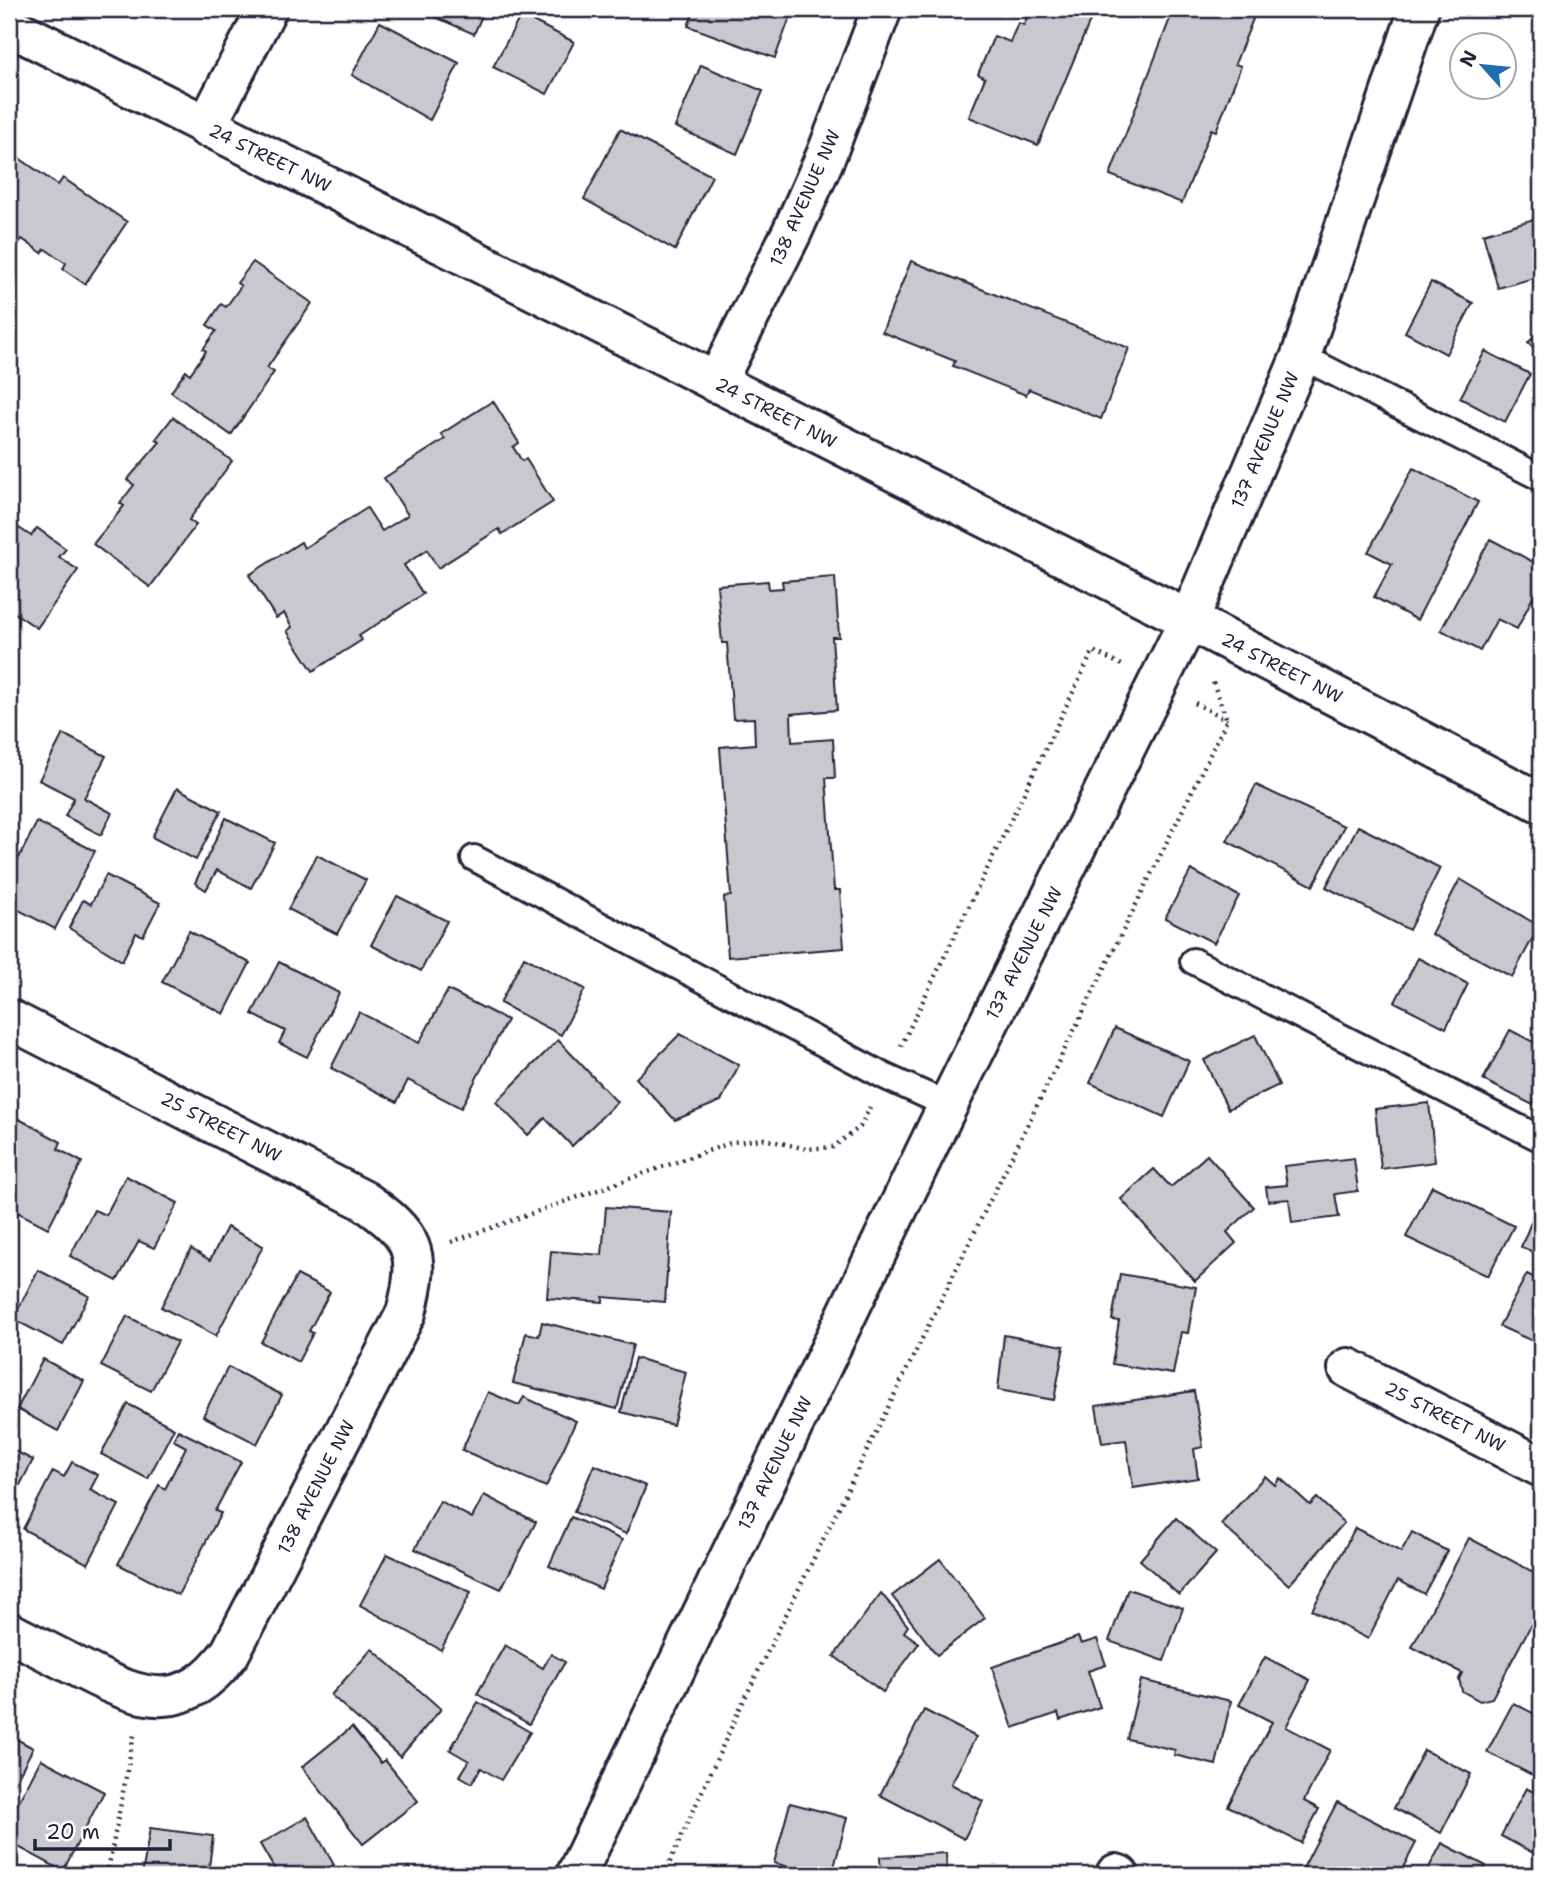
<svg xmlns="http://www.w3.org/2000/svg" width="1550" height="1884" font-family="'Shantell Sans',sans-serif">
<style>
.building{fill:#c8c8cf;stroke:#22223b;stroke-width:2}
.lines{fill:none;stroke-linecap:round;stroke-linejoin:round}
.lane-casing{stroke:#22223b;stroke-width:30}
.street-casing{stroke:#22223b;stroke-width:44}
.secondary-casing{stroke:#22223b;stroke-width:44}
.path{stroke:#22223b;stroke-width:4.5;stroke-dasharray:2 5;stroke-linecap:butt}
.lane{stroke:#fff;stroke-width:24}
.street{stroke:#fff;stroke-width:38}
.secondary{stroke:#fff;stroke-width:38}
.labels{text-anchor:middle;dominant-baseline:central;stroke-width:5;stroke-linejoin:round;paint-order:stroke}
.street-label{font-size:18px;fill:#22223b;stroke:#fff}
</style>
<rect width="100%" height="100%" fill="#fff"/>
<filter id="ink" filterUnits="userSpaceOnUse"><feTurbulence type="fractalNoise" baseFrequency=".0143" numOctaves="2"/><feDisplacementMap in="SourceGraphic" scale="14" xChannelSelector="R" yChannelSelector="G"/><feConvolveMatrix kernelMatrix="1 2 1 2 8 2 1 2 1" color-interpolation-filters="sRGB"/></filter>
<g filter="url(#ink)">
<g class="building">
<path d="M417,9H485L474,34Z"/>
<path d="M695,9H793L775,58L688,26Z"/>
<path d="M1030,9H1095L1038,145L969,117L985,78L978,74L994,36L1010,42L1018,23L1024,25Z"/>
<path d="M1169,9H1257L1235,64L1241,66L1216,131L1211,129L1182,203L1110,175L1171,16L1167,14Z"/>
<path d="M521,15L574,42L547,94L493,67Z"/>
<path d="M380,22L459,63L430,120L352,75Z"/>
<path d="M701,65L763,91L737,154L675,127Z"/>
<path d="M620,129L712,176L675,250L584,199Z"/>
<path d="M9,151L58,185L63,178L127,222L85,284L63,269L66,263L45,249L42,253L22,239L17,246L9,241Z"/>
<path d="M1541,217V276L1498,288L1483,234Z"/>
<path d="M911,261L1129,348L1101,419L1029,389L1026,395L953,366L955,361L882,332Z"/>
<path d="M253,262L312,303L267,368L274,372L231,435L171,392L186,371L190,374L206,351L203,349L216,331L207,325L221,304L226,307L241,286L237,283Z"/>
<path d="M1431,282L1473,303L1446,354L1405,332Z"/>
<path d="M1541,329V356L1528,343Z"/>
<path d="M1485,351L1530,374L1505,422L1460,398Z"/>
<path d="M493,401L519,443L513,447L522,461L526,459L553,502L502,534L499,529L438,568L427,550L404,565L423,594L359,636L362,640L313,671L287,631L292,627L284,613L276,618L249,575L301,542L304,548L367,508L382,531L408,515L384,478L445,439L441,434Z"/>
<path d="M173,417L232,461L189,520L196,525L150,587L93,544L124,506L120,503L134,485L127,480L160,442L156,439Z"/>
<path d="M1413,468L1478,502L1417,620L1374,597L1392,564L1368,552Z"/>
<path d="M16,526L31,536L37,528L66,549L59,557L78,570L37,628L9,609V530L12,532Z"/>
<path d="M1490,539L1541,566V581L1517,629L1497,619L1480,651L1441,630Z"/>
<path d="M835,577L839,637H832L837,710L791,714L792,742L833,739L835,778H826L834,890H840L844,948L728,957L724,897L731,896L720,747L755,744L754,718L733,719L727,643H722L717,585L768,581L769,589L783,588L782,581Z"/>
<path d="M63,734L106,756L84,798L112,813L101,835L65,816L74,798L39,780Z"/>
<path d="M1256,785L1344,826L1313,886L1227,841Z"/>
<path d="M177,788L221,811L196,860L152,837Z"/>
<path d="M226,818L275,843L251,888L217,870L206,890L195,883Z"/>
<path d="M37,822L95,851L55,929L9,905V877Z"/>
<path d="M1358,826L1440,868L1409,930L1326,887Z"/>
<path d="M317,855L366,880L337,934L288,909Z"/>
<path d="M1191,870L1239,896L1214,943L1165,918Z"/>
<path d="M106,875L160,903L143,936L136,933L122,961L69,928L83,900L91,904Z"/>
<path d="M1460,879L1539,926L1512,977L1431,934Z"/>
<path d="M397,896L447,921L421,971L371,945Z"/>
<path d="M189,931L250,963L224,1014L162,982Z"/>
<path d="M524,957L585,989L561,1035L500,1003Z"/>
<path d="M1418,958L1468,984L1446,1028L1395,1002Z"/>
<path d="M279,962L339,993L307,1057L279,1043L285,1031L252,1014Z"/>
<path d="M448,990L507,1020L461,1108L408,1080L397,1102L331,1068L359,1012L419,1043Z"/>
<path d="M1115,1028L1189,1061L1164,1117L1090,1083Z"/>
<path d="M1510,1030L1541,1046V1089L1533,1105L1483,1080Z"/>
<path d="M680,1034L739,1065L721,1101L675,1120L636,1078Z"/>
<path d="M1255,1035L1279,1085L1228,1109L1204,1060Z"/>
<path d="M558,1040L617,1102L572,1146L545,1118L528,1135L496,1102Z"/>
<path d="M1429,1103L1435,1162L1381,1169L1375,1109Z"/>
<path d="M19,1119L61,1142L58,1149L82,1162L48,1228L9,1208V1146Z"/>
<path d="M1207,1155L1254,1207L1227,1232L1236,1243L1195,1281L1121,1199L1154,1169L1171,1187Z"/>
<path d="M1354,1158L1358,1191L1335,1194L1339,1217L1292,1223L1289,1199L1268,1201L1266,1187L1287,1185L1284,1166Z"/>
<path d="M126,1176L178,1203L154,1248L139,1241L117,1281L70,1256L94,1210L106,1215Z"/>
<path d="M1432,1186L1514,1226L1488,1276L1406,1237Z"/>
<path d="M1541,1198V1255L1521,1247Z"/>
<path d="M606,1207L671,1212L665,1302L603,1297V1302L547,1298L551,1251L602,1255Z"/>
<path d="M227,1227L263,1246L216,1336L161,1307L191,1249L210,1260Z"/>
<path d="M38,1270L89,1296L63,1345L13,1319Z"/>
<path d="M1120,1274L1196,1287L1188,1333L1181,1332L1173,1374L1112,1364L1119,1321L1112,1320Z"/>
<path d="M1527,1274L1541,1281V1345L1499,1326Z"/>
<path d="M297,1275L330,1292L309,1331L313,1333L298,1362L261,1342Z"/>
<path d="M127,1316L177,1342L151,1391L101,1366Z"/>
<path d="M542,1322L633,1345L617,1409L513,1383L526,1333L539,1336Z"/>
<path d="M1004,1335L1064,1346L1054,1400L998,1390Z"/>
<path d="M635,1358L686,1372L673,1425L621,1412Z"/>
<path d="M43,1359L84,1381L58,1431L17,1409Z"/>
<path d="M228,1367L282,1395L257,1444L203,1416Z"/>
<path d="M1194,1391L1203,1447L1194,1449L1198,1478L1133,1488L1126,1440L1102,1443L1096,1406Z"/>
<path d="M488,1392L519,1405L524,1397L576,1421L546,1487L462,1450Z"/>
<path d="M128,1404L174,1428L148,1479L101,1454Z"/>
<path d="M178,1430L241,1462L215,1511L221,1513L178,1595L118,1564L159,1485L165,1489L186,1447L173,1440Z"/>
<path d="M9,1448L33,1460L9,1506Z"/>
<path d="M72,1462L98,1475L90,1490L119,1505L88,1564L23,1529L53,1471L64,1477Z"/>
<path d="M594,1465L646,1486L626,1534L574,1512Z"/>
<path d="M1265,1476L1275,1485L1280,1478L1310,1505L1317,1498L1344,1523L1289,1585L1221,1524Z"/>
<path d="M484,1495L536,1522L501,1589L415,1549L440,1501L472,1518Z"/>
<path d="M571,1517L622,1540L601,1589L549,1566Z"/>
<path d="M1176,1518L1216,1553L1179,1595L1140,1560Z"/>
<path d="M1355,1528L1401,1552L1412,1532L1447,1551L1424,1594L1398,1580L1368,1639L1312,1610Z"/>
<path d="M1469,1538L1541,1576V1614L1537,1623L1533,1621L1492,1698L1480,1701L1462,1691L1459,1679L1462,1673L1412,1647Z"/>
<path d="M387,1554L471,1592L441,1650L360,1605Z"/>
<path d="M940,1559L985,1618L937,1655L892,1596Z"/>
<path d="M1128,1589L1183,1608L1164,1661L1109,1641Z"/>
<path d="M881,1593L908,1626L904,1632L919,1643L883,1692L834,1656Z"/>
<path d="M1078,1637L1081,1644L1097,1639L1106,1665L1088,1671L1100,1707L1060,1720L1058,1713L1013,1728L992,1667Z"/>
<path d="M505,1645L543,1668L551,1654L565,1662L529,1724L477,1694Z"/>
<path d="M372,1649L441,1709L400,1757L331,1695Z"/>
<path d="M1265,1657L1310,1680L1286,1727L1330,1750L1304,1801L1319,1809L1301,1843L1228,1806L1272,1722L1239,1705Z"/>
<path d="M1141,1680L1231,1701L1216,1765L1174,1755L1175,1750L1127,1739Z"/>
<path d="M478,1702L530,1732L501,1780L481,1768L472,1783L460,1776L469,1761L450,1750Z"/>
<path d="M1513,1703L1541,1717V1762L1534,1776L1487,1752Z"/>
<path d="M924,1710L976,1737L951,1784L983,1801L964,1839L880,1795Z"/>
<path d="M352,1727L381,1763L385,1760L418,1801L363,1844L302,1767Z"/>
<path d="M9,1735L33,1748L9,1794Z"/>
<path d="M1424,1750L1471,1774L1441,1833L1394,1808Z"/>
<path d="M41,1759L104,1792L63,1871L9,1842V1820Z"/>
<path d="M1526,1788L1541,1796V1857L1501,1836Z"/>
<path d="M1337,1802L1416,1843L1399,1875L1300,1874Z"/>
<path d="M790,1803L847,1818L832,1875H819L774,1863Z"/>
<path d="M307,1817L334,1865L320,1872L322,1875H278L260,1844Z"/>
<path d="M150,1828L213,1836L208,1875H142Z"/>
<path d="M1442,1843L1486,1866L1481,1875H1425Z"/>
<path d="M946,1853L947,1875H881L880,1857Z"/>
<path d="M409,1867L415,1875H398Z"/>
</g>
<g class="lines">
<g class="lane-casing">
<g id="lane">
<path d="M1301,356L1541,478"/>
<path d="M474,858L886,1077L948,1105"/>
<path d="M1193,961L1541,1139"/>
</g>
</g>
<g class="street-casing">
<g id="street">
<path d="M206,127L267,9"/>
<path d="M716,383L792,232L827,153L882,9"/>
<path d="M9,1019L363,1200C414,1235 422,1252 406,1313L230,1653C185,1713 145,1702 85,1671C60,1658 34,1645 9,1632"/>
<path d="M1348,1368L1541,1467"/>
<path d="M1116,1874L1119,1875"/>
</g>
</g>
<g class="secondary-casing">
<g id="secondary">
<path d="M9,26L1189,620L1541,803"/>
<path d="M576,1875L948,1105L1189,620L1301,356L1419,9"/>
</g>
</g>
<g class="path">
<path d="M1195,703L1227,720"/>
<path d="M901,1046L1093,651L1122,665"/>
<path d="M451,1242L733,1142L764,1139L806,1149L833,1147L860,1127L870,1107"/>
<path d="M107,1875L134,1735"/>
<path d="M664,1875L740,1708L1227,720L1213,682"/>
</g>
<use href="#lane" class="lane"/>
<use href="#street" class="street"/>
<use href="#secondary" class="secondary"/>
</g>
</g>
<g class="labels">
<g class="street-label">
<text transform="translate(270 158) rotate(26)">24 STREET NW</text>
<text transform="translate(805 198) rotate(-66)">138 AVENUE NW</text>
<text transform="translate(776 413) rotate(27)">24 STREET NW</text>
<text transform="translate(1265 440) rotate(-67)">137 AVENUE NW</text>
<text transform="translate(1282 668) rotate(27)">24 STREET NW</text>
<text transform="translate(1024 953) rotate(-63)">137 AVENUE NW</text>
<text transform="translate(221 1127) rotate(27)">25 STREET NW</text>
<text transform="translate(1445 1417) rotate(27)">25 STREET NW</text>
<text transform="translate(775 1463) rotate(-64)">137 AVENUE NW</text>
<text transform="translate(316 1487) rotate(-63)">138 AVENUE NW</text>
</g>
</g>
<rect width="1550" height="1884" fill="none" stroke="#fff" stroke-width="35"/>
<rect x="18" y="18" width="1515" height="1849" fill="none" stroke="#22223b" stroke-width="2.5" filter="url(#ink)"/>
<g transform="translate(1483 66) rotate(297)"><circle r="33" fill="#ffffff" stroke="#a7a7b1" stroke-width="2"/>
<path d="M0-5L12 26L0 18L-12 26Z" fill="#1f6fb2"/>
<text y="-10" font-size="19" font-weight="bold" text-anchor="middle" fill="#22223b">N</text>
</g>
<path d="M35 1839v10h135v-10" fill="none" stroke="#22223b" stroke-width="3.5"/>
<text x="46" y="1839" font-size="21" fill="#22223b" stroke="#ffffff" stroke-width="5" paint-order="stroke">20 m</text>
</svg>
